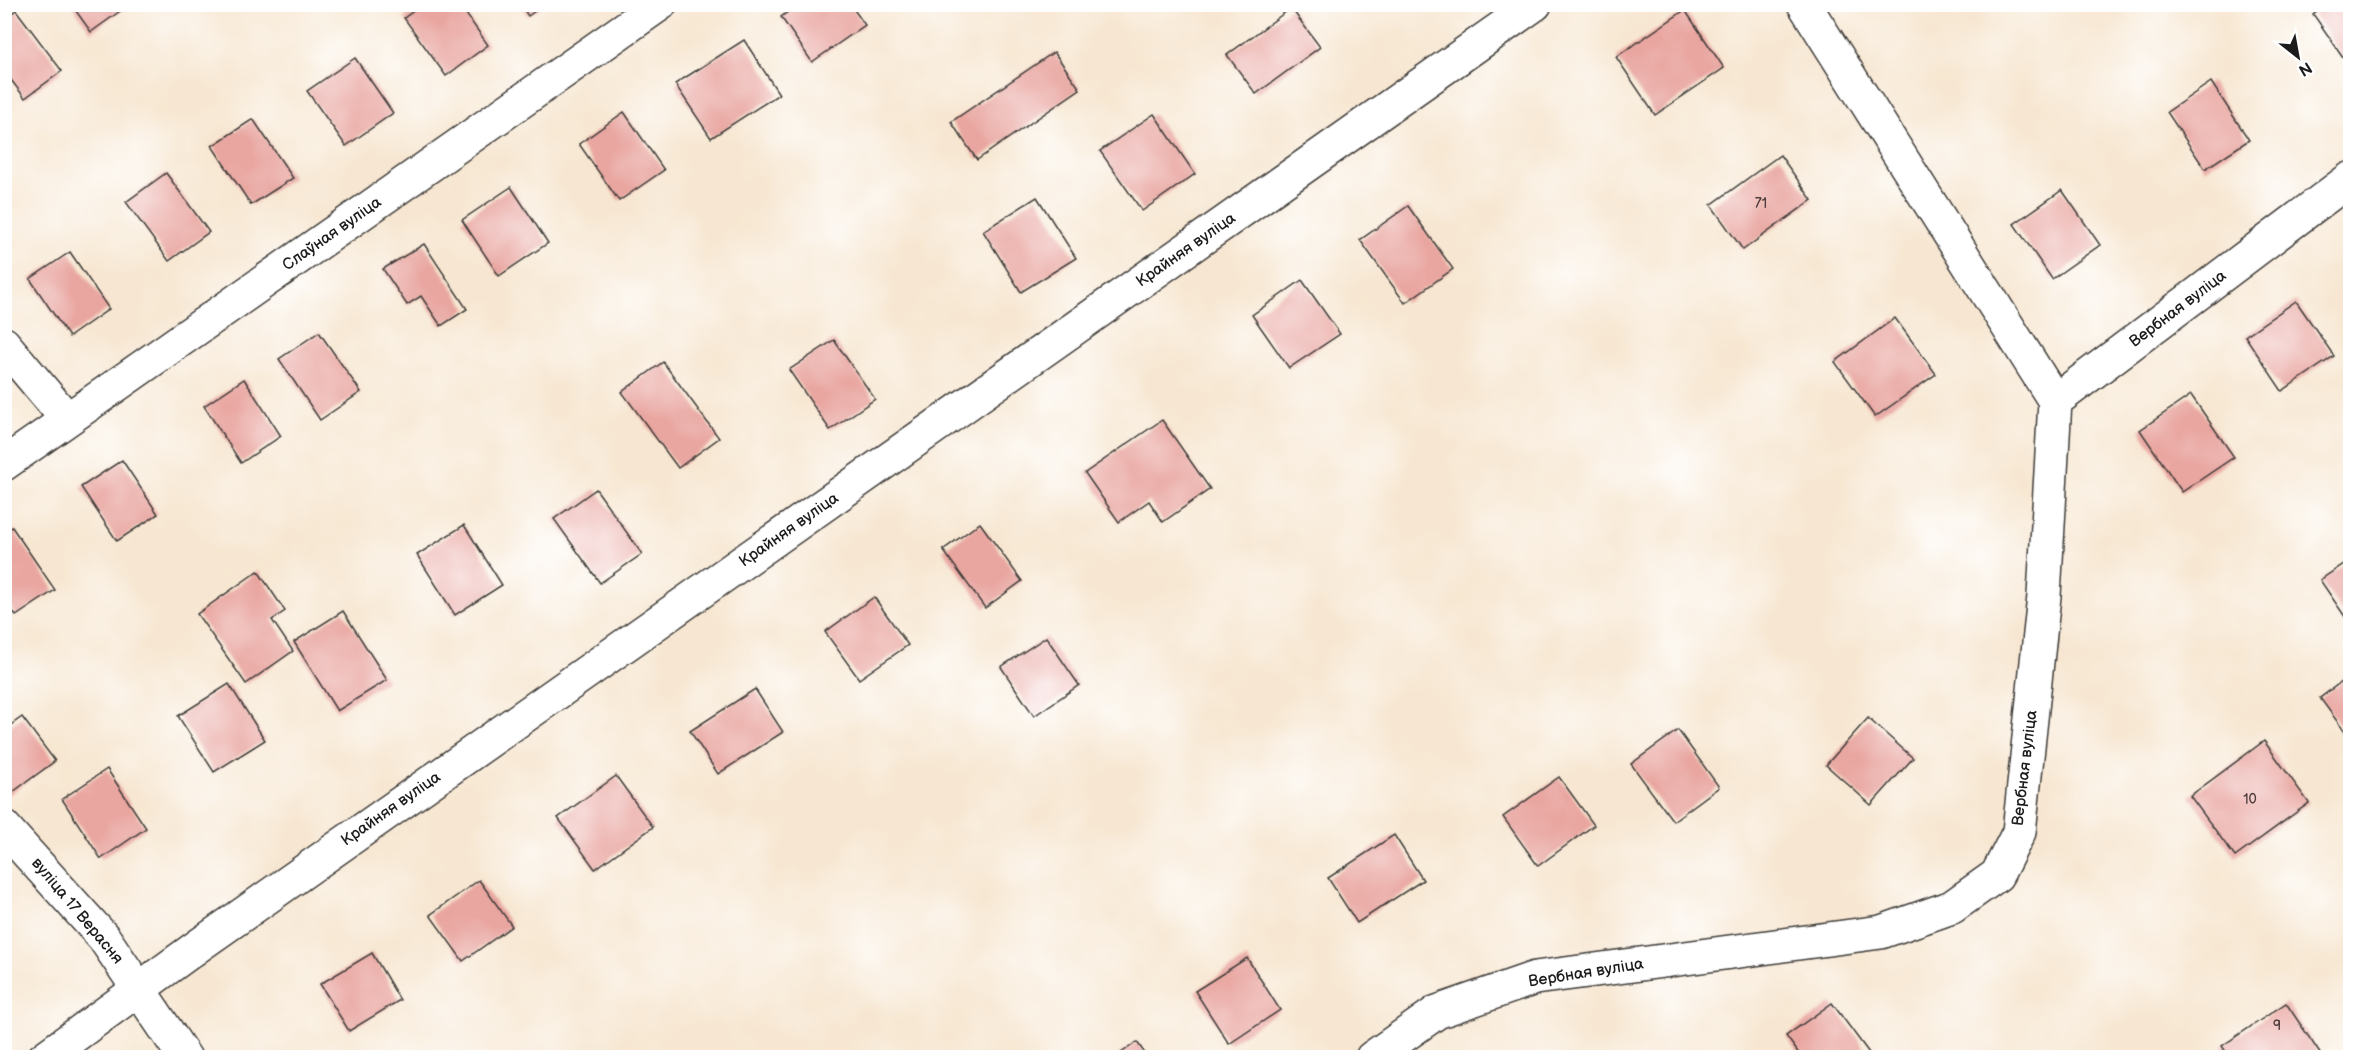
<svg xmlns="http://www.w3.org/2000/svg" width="2355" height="1062" font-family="'Balsamiq Sans',sans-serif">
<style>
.building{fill:#e9a6a0}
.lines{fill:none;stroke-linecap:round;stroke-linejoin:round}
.street-casing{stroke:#3d3a37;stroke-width:36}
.street{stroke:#fff;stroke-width:33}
.labels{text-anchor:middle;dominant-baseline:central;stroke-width:5;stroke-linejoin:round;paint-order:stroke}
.number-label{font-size:14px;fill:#4f3e3d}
.street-label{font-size:16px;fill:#1c1c1c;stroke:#fff}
</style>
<rect width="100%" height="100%" fill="#fff"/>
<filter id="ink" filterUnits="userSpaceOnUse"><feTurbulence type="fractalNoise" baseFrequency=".0167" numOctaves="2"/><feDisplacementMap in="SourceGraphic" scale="12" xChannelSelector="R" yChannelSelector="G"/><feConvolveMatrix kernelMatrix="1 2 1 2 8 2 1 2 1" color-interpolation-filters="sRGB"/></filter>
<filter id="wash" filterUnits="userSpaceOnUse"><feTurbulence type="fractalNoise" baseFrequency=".008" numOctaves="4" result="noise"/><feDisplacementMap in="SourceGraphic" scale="24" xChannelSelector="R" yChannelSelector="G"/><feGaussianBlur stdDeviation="1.35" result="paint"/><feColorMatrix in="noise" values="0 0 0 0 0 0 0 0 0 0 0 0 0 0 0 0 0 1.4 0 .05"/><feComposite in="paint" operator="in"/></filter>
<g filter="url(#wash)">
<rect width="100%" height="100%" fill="#f7e7d2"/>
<g id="blocks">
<g class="building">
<path d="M71,4H130L91,32Z"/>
<path d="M423,4H459L488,45L446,76L404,18Z"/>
<path d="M520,4H545L528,16Z"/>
<path d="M799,4H850L865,25L812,62L781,17Z"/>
<path d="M2326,4H2350V67L2313,14Z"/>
<path d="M1291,8L1320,47L1256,94L1227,55Z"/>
<path d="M16,10L62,71L25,98L4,71V19Z"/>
<path d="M1685,10L1724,68L1655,115L1616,57Z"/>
<path d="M744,40L779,94L711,138L675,84Z"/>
<path d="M1054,52L1080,89L977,160L951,122Z"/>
<path d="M355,58L393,113L346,146L307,91Z"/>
<path d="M2211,82L2249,140L2205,169L2167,112Z"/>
<path d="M624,112L664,170L619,201L579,144Z"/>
<path d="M1154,114L1195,174L1142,211L1100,151Z"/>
<path d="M253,119L293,178L251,205L212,146Z"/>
<path d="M1780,155L1812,200L1743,250L1711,205Z"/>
<path d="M166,173L209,232L169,261L126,202Z"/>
<path d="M511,187L548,243L499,276L462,220Z"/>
<path d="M2062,190L2100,245L2052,279L2014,224Z"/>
<path d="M1037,197L1076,258L1021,292L983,231Z"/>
<path d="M1408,206L1453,269L1405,303L1360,240Z"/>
<path d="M424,244L467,309L441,326L421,296L407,305L383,269Z"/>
<path d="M70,252L109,309L69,337L30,279Z"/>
<path d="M1302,280L1340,334L1289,368L1252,315Z"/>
<path d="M2296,301L2334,356L2282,391L2245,336Z"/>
<path d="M1895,318L1936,374L1875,417L1835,362Z"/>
<path d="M319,332L361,392L320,420L279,359Z"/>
<path d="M834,340L875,399L830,430L789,370Z"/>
<path d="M663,362L719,438L678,468L622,392Z"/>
<path d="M244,379L281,436L241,463L204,406Z"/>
<path d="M2191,395L2234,457L2182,492L2140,430Z"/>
<path d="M1162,420L1210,489L1163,522L1149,501L1119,522L1085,473Z"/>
<path d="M122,460L158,514L117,541L81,487Z"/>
<path d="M596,489L642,554L600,583L554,519Z"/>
<path d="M980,523L1022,581L985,608L943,550Z"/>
<path d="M464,525L502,585L455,615L417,555Z"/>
<path d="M12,527L55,590L16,616L4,599V532Z"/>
<path d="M2350,560V624L2320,580Z"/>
<path d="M258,571L285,611L272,620L293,651L246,684L197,614Z"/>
<path d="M874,597L908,645L859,679L825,632Z"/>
<path d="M343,611L387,680L337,711L294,642Z"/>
<path d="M1046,637L1079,685L1034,716L1001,667Z"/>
<path d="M2350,675V739L2320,698Z"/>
<path d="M229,684L265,740L214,772L178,716Z"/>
<path d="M755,689L783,732L718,774L690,731Z"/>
<path d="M22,717L55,761L6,797L4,730Z"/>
<path d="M1868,718L1913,758L1871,805L1826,765Z"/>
<path d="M1678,730L1719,787L1673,821L1631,764Z"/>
<path d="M2264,741L2309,803L2235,857L2190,796Z"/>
<path d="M107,769L146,828L101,859L62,799Z"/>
<path d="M616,776L653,827L595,869L558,818Z"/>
<path d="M1559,777L1594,825L1538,866L1503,817Z"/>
<path d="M1394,835L1423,880L1357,923L1328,878Z"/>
<path d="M479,880L512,926L463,961L430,915Z"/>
<path d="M372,953L400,1000L349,1031L320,984Z"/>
<path d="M1247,958L1280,1010L1229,1044L1195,991Z"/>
<path d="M1832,1003L1869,1053L1863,1058H1802L1786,1036Z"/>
<path d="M2286,1003L2323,1058H2230L2222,1046Z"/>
<path d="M1137,1042L1148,1058H1114Z"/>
</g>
</g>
</g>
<g filter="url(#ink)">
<use href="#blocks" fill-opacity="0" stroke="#3d3a37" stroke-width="1.5"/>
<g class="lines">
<g class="street-casing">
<g id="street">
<path d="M1804,4L2055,401"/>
<path d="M4,344L67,419"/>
<path d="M4,464L660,4"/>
<path d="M4,827L104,938L185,1058"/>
<path d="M44,1058L198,946L1535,4"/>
<path d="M1372,1058L1437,1012L1535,978L1881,932L1952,907L1997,875L2019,832L2044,596L2055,401L2350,179"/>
</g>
</g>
<use href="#street" class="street"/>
</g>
</g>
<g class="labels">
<g class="number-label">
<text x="1761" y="203">71</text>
<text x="2250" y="799">10</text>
<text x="2277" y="1025">9</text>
</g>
<g class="street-label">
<text transform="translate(332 234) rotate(-35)">Слаўная вуліца</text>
<text transform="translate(1186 250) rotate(-35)">Крайняя вуліца</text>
<text transform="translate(2178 309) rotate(-37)">Вербная вуліца</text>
<text transform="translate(789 530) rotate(-35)">Крайняя вуліца</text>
<text transform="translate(2025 768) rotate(-83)">Вербная вуліца</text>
<text transform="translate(391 809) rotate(-35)">Крайняя вуліца</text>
<text transform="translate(77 911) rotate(50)">вуліца 17 Верасня</text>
<text transform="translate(1586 973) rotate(-9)">Вербная вуліца</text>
</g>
</g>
<rect width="2355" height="1062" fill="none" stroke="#fff" stroke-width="24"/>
<g transform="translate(2298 57) rotate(149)" stroke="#ffffff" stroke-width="4.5" paint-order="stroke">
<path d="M0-4.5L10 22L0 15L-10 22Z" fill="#1c1c1c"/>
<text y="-9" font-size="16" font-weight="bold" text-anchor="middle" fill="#1c1c1c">N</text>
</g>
</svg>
